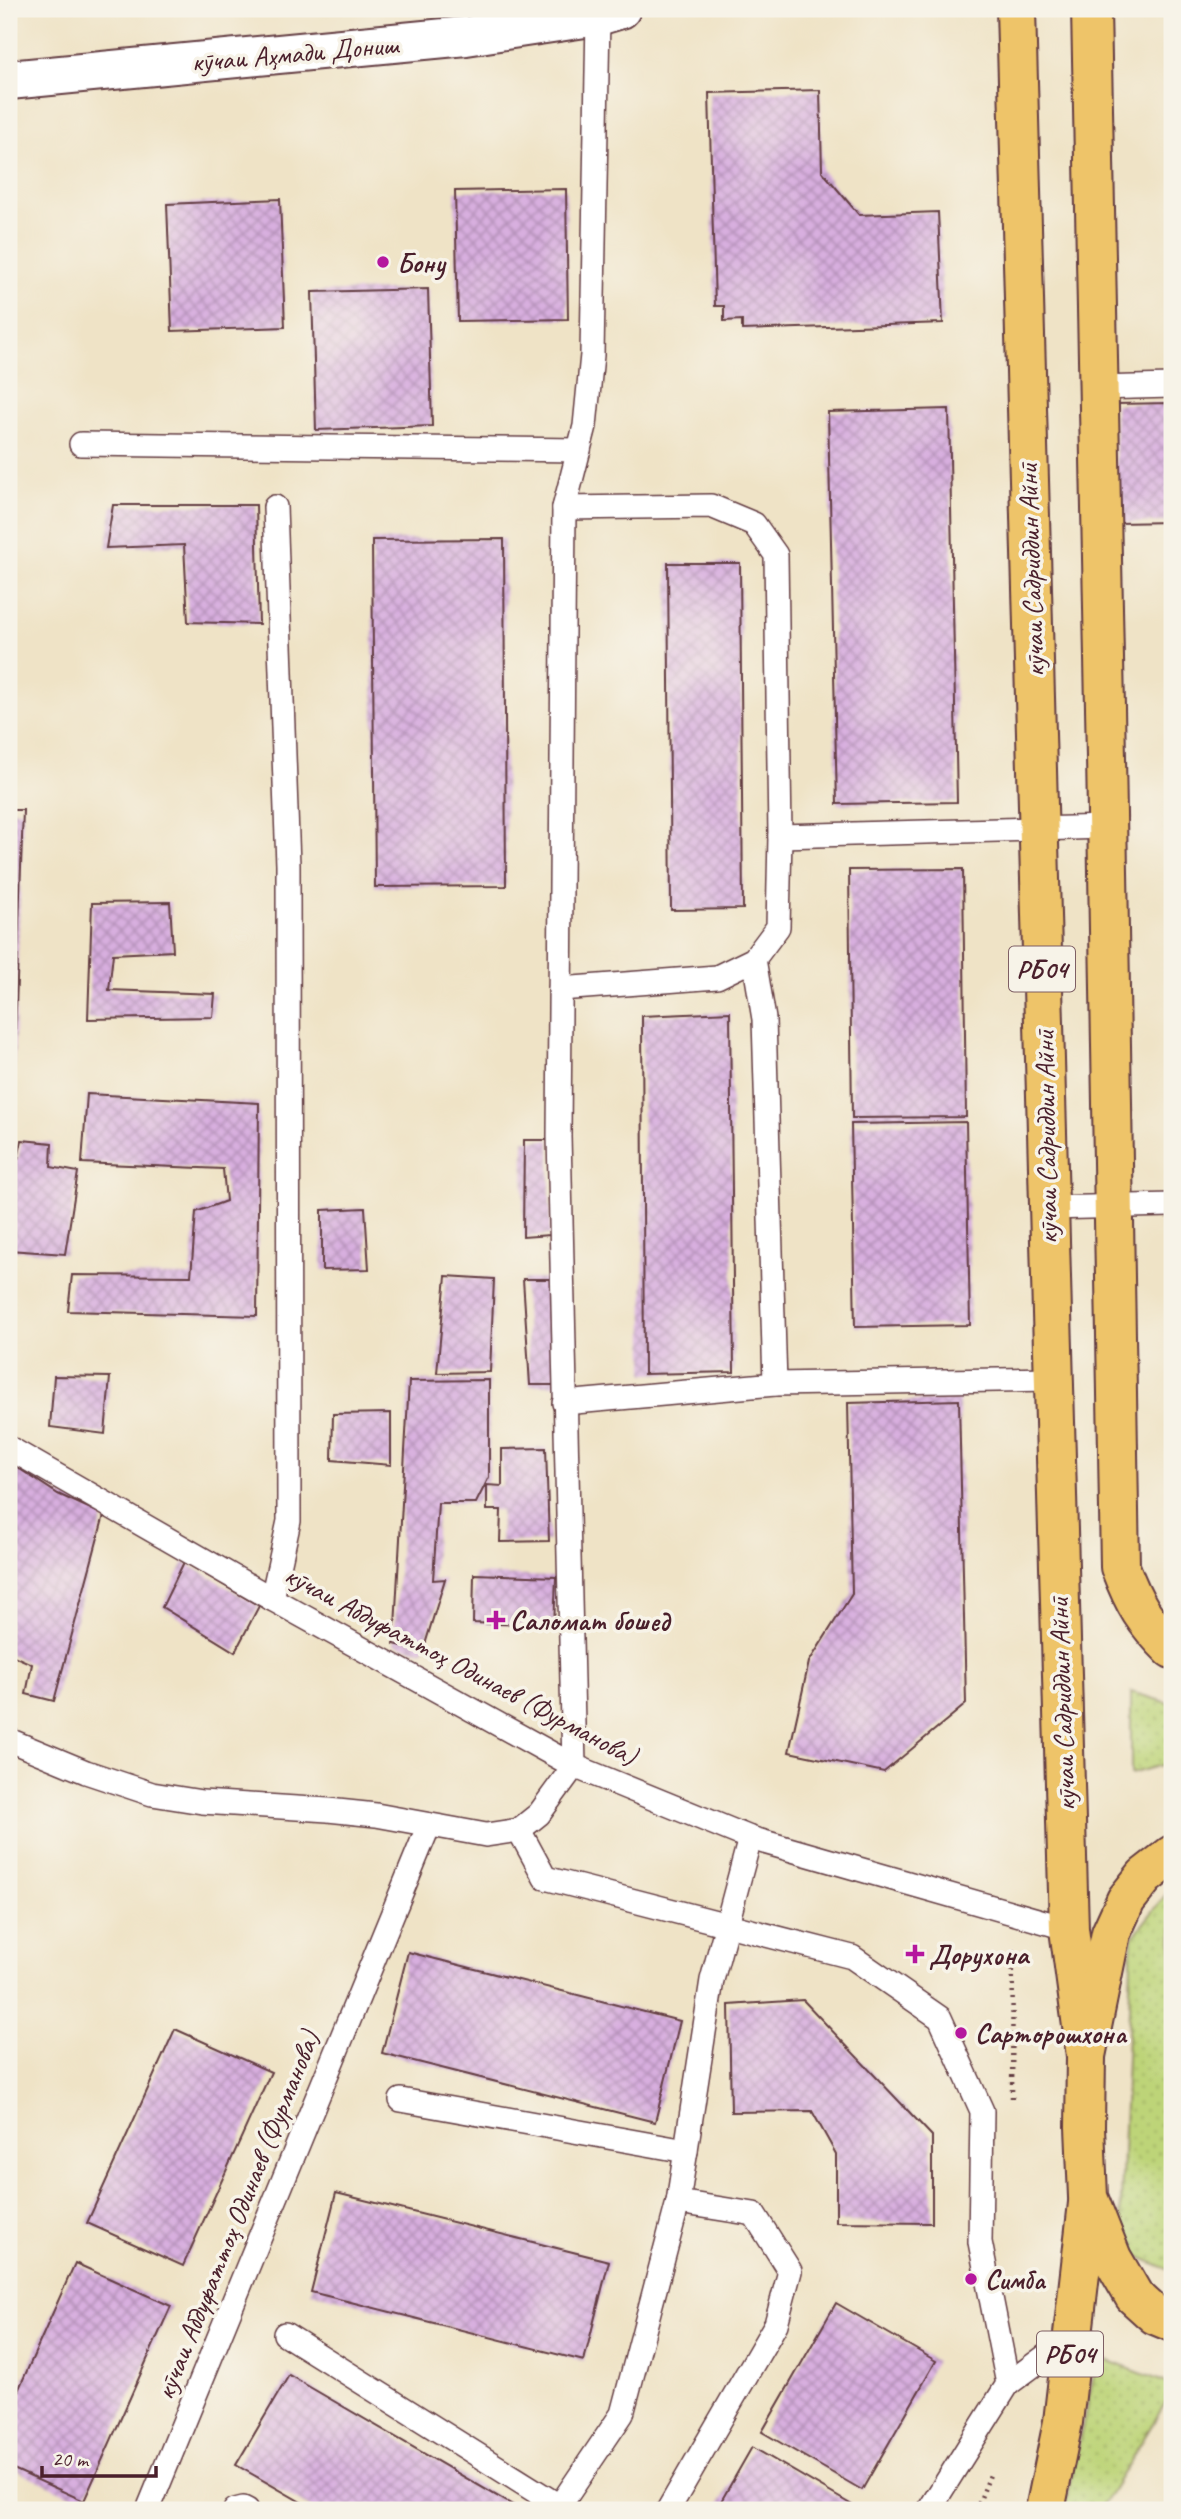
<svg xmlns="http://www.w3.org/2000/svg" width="1181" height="2519" font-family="Caveat,sans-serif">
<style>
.grass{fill:url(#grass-dots);stroke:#847a52;stroke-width:2}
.building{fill:url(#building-cross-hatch)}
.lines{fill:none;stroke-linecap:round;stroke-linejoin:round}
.service-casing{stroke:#633c42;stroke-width:26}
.tertiary-casing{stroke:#633c42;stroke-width:42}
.trunk-casing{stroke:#633c42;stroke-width:42}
.path{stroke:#633c42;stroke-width:4.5;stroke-dasharray:2 5;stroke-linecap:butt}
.service{stroke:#fff;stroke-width:23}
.tertiary{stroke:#fff;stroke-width:38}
.trunk{stroke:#eec469;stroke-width:38}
.poi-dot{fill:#b5179e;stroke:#f7f3e8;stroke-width:2.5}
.labels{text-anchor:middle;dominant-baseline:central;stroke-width:7;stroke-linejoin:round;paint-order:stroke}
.shield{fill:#f7f3e8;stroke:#7e5f64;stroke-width:2}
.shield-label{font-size:26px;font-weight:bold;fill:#4a1f2b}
.street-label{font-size:28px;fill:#4a1f2b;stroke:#f7f3e8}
.poi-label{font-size:28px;font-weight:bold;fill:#4a1f2b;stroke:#f7f3e8;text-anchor:start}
</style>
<defs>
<pattern id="grass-dots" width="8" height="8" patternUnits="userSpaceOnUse" patternTransform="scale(1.75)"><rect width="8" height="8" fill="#bdd478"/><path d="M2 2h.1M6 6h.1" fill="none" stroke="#a4b668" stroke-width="1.8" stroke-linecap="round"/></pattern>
<pattern id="building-cross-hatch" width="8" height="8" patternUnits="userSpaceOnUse" patternTransform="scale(1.75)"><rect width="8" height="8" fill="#d8afdf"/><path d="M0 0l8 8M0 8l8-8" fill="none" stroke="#b18eb5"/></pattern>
</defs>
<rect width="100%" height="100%" fill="#f7f3e8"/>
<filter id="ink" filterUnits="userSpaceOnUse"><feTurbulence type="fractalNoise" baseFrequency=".0143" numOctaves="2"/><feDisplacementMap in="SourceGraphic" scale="14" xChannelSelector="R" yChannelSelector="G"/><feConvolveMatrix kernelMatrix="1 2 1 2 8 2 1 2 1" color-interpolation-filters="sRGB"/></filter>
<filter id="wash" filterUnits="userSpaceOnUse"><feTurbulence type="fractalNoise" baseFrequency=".00686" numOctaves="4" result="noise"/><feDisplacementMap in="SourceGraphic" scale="28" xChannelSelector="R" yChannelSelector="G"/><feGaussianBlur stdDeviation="1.57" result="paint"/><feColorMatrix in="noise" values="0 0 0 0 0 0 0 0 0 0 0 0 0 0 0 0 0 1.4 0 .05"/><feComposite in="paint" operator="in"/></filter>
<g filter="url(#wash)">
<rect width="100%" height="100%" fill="#efe3c6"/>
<g class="grass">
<path d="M1131,1692L1172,1704V1762L1131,1774Z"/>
<path d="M1172,1887V2271L1119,2248L1132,1938Z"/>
<path d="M1098,2357L1172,2385V2392L1100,2510H1064Z"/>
</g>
<g id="blocks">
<g class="building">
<path d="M820,90L822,171L859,215L938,212L943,323L742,330V320L724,321V306H715L709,93Z"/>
<path d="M566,189L568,319L458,321L455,191Z"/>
<path d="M280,199L285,327L172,331L167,204Z"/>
<path d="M428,289L432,426L316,430L312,292Z"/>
<path d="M1172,403V522L1117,523L1115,404Z"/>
<path d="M949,409L957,802L837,804L828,412Z"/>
<path d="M113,505H256L259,624L188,622L184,545L106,548Z"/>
<path d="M504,539L506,886L375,887L372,540Z"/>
<path d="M668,563H740L743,909L671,910Z"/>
<path d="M9,810H23L11,1149H9Z"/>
<path d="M963,869L966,1117L852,1118L849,870Z"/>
<path d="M170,902L173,951L113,954L109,990L215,994L213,1017L88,1019L92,903Z"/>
<path d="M730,1012L734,1372L644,1374L642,1016Z"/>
<path d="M87,1094L259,1103L257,1316L68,1311L72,1275L191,1276L196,1212L226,1201L223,1169L82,1163Z"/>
<path d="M966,1122L970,1325L855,1327L851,1124Z"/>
<path d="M22,1140L52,1143L51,1167L78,1172L65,1254L9,1250V1158L18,1159Z"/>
<path d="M524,1140H550V1235L523,1237Z"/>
<path d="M365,1208L369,1269L322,1270V1210Z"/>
<path d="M446,1276L494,1279L490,1372L437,1373Z"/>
<path d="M523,1279H556V1385H530Z"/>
<path d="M54,1376L110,1377L105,1434L50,1427Z"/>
<path d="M489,1380V1477L476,1503H438L433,1580L445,1579L423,1651L394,1644L409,1381Z"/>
<path d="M959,1400L966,1704L884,1772L789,1752L809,1662L852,1594L848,1403Z"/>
<path d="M391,1413V1465L332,1460L333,1414Z"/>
<path d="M546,1448L549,1541L500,1542L501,1510H487V1485L502,1486V1449Z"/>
<path d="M9,1462L58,1494L104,1515L54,1701L26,1694L32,1664L9,1654Z"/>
<path d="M184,1562L259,1606L235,1652L162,1607Z"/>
<path d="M474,1574L556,1577L554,1626L473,1623Z"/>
<path d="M408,1952L680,2021L655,2122L382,2053Z"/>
<path d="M803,2000L932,2136V2223L836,2222V2154L812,2111L731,2112L729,2005Z"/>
<path d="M175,2029L271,2072L183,2266L87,2223Z"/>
<path d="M336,2193L609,2261L584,2361L311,2292Z"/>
<path d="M75,2263L171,2306L84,2501L9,2467V2411Z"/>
<path d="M836,2303L936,2361L862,2490L762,2432Z"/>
<path d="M289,2375L521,2510H315L236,2465Z"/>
<path d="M752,2447L852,2505L849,2510H716Z"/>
</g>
</g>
</g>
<g filter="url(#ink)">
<use href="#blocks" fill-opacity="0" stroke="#633c42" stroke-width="2"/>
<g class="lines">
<g class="service-casing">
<g id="service">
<path d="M1097,388L1172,386"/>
<path d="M81,444L579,450"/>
<path d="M780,836L1107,827"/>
<path d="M754,959L764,1019L775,1384"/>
<path d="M560,989L717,977L754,959L778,927L780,836L776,555L754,524L711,506L564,508"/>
<path d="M1048,1208L1172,1205"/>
<path d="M564,1403L775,1384L1053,1379"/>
<path d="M9,1448L272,1599L574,1766L750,1838L1069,1929"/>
<path d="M272,1599L289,1521L288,865L275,507"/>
<path d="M9,1740L86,1772L152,1794L202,1802L328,1810L376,1815L486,1835L519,1830L539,1814L574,1766L559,1136L564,508L585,426L592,355L598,16"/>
<path d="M519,1830L545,1878L852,1957L940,2018L982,2111L980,2242L1008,2384"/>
<path d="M401,2100L686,2151"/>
<path d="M285,2334L559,2506"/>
<path d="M148,2510L429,1825"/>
<path d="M235,2510L243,2508L247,2510"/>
<path d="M557,2510L622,2414L678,2202L712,1980L750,1838"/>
<path d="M668,2510L776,2324L790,2271L754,2214L678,2202"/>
<path d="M929,2510L1008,2384L1073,2336"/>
</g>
</g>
<g class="tertiary-casing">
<path id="tertiary" d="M9,80L466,36L598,16L621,9"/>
</g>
<g class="trunk-casing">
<g id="trunk">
<path d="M1016,9L1069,1929L1086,2056"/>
<path d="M1091,9C1100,528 1114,1048 1120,1567C1134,1604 1144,1621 1172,1649"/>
<path d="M1172,1855L1145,1876L1126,1900L1111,1933L1086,2056L1085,2127L1088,2197L1112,2258L1134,2296L1155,2315L1172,2322"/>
<path d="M1045,2510L1063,2422L1088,2203"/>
</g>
</g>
<g class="path">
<path d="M1012,2098L1013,1945"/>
<path d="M976,2510L990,2475"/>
</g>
<use href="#service" class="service"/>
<use href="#tertiary" class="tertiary"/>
<use href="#trunk" class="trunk"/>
</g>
</g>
<g class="poi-dot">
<circle cx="383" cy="262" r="7"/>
<path d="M492.5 1609.5h7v7h7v7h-7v7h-7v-7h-7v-7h7z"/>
<path d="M911.5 1943.5h7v7h7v7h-7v7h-7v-7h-7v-7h7z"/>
<circle cx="961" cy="2033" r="7"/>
<circle cx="971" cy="2279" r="7"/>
</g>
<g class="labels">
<g class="shield">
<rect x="1009" y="946.5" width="66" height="45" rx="5"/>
<rect x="1037" y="2331.5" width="66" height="45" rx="5"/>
</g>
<g class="shield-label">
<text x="1042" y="969">РБ04</text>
<text x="1070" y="2354">РБ04</text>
</g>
<g class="street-label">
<text transform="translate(295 53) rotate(-5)">кӯчаи Аҳмади Дониш</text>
<text transform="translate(1031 570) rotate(-92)">кӯчаи Садриддин Айнӣ</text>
<text transform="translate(1046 1137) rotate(-91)">кӯчаи Садриддин Айнӣ</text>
<text transform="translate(461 1665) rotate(28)">кӯчаи Абдуфаттоҳ Одинаев (Фурманова)</text>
<text transform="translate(1062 1704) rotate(-92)">кӯчаи Садриддин Айнӣ</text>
<text transform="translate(237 2215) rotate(-68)">кӯчаи Абдуфаттоҳ Одинаев (Фурманова)</text>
</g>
<g class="poi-label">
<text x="397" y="262">Бону</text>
<text x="510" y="1620">Саломат бошед</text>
<text x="929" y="1954">Дорухона</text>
<text x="975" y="2033">Сарторошхона</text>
<text x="985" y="2279">Симба</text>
</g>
</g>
<rect width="1181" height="2519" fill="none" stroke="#f7f3e8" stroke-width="35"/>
<path d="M42 2466v10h114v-10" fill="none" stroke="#4a1f2b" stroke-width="3.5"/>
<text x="52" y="2466" font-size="21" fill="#4a1f2b" stroke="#f7f3e8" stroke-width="5" paint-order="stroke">20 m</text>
</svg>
